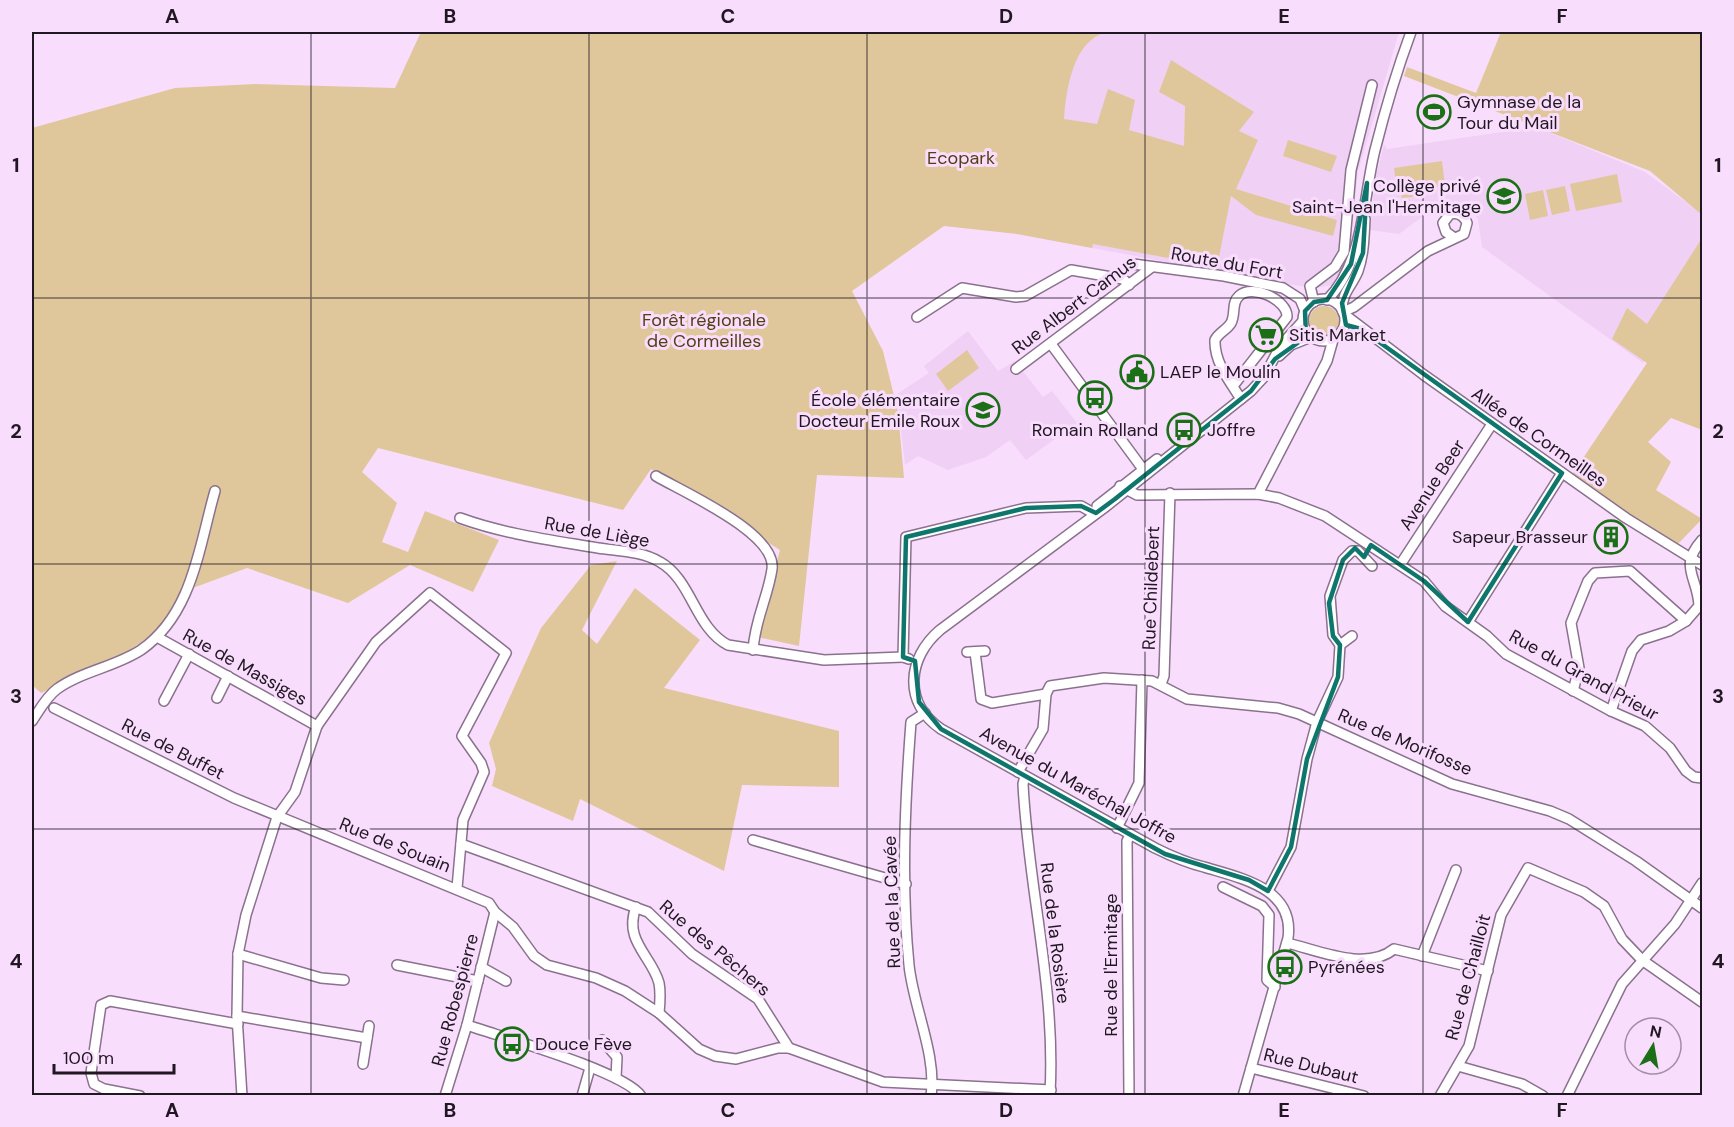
<svg xmlns="http://www.w3.org/2000/svg" width="1734" height="1127" font-family="'DM Sans',sans-serif">
<style>
.built{fill:#f0d0f5}
.green{fill:#e0c79b}
.lines{fill:none;stroke-linecap:round;stroke-linejoin:round}
.minor-casing{stroke:#8a718d;stroke-width:12}
.minor{stroke:#fff;stroke-width:9}
.marked{fill:none;stroke:#0f766e;stroke-width:4.5;stroke-linejoin:round}
.grid{fill:none;stroke:#201722;stroke-width:1.5;stroke-opacity:0.55}
.labels{text-anchor:middle;dominant-baseline:central;stroke-width:6;stroke-linejoin:round;paint-order:stroke}
.poi-label{font-size:18px;fill:#201722;stroke:#f9ddfd;text-anchor:start}
.park-label{font-size:18px;fill:#543f12;stroke:#f9ddfd}
.street-label{font-size:18px;fill:#201722;stroke:#f9ddfd}
.neatline{fill:none;stroke:#201722;stroke-width:2}
.grid-label{font-size:20px;text-anchor:middle;font-weight:bold;fill:#201722}
</style>
<rect width="100%" height="100%" fill="#f9ddfd"/>
<g class="built">
<path d="M1080,32H1399L1358,172L1349,256L1332,285L1315,288L1286,284L1017,234Z"/>
<path d="M1536,127L1645,172L1702,214V276L1643,363L1482,247L1478,219L1469,206L1454,202L1434,208L1399,234L1370,230L1375,180L1384,145L1387,149Z"/>
<path d="M968,331L998,371L1015,361L1043,397L1052,391L1077,423L1026,460L1010,440L986,457L948,470L918,456L905,465L897,394L929,373L924,366Z"/>
</g>
<g class="green">
<path d="M421,32H1106C1073,41 1066,90 1064,119L1097,124L1108,89L1135,100L1129,130L1184,146L1185,106L1159,92L1171,60L1254,112L1239,131L1258,140L1236,189L1337,220L1333,236L1256,215L1231,196L1217,267L1093,244L1092,248L1017,234L944,226L852,291L883,351L898,412L904,478L817,475L799,646L757,637L780,550L651,469L623,510L378,448L362,472L397,503L382,542L408,552L425,511L499,540L473,592L410,565L348,603L247,568L190,589L158,630L119,658L41,693L32,685V128L175,88L255,84L395,88Z"/>
<path d="M1501,32H1702V215L1650,171L1404,76L1407,67L1476,93Z"/>
<path d="M1288,140L1337,156L1331,172L1283,156Z"/>
<path d="M1442,161L1445,186L1420,189L1421,196L1402,198L1401,192H1397L1394,168Z"/>
<path d="M1617,174L1622,202L1576,211L1570,184Z"/>
<path d="M1565,186L1570,211L1552,215L1546,190Z"/>
<path d="M1543,190L1548,216L1530,220L1525,194Z"/>
<path d="M1702,238V430L1671,418L1648,442L1671,462L1656,490L1702,519L1676,546L1571,476L1647,363L1612,339L1627,308L1647,324Z"/>
<circle cx="1324" cy="321" r="15"/>
<path d="M967,350L979,368L948,391L936,374Z"/>
<path d="M617,561L582,630L597,644L635,588L700,640L664,688L839,731V787L742,785L724,871L580,799L573,821L492,786L496,769L489,743L541,628L591,565Z"/>
</g>
<g class="lines">
<g class="minor-casing">
<g id="minor">
<path d="M1133,264L1224,276L1283,288L1300,299L1305,311"/>
<circle cx="1324" cy="320" r="21"/>
<path d="M1327,300C1364,263 1363,198 1375,150C1385,110 1397,70 1411,32"/>
<path d="M1314,302L1310,286L1335,267L1344,252L1351,170L1372,85"/>
<path d="M1342,310C1342,292 1352,286 1358,271C1364,254 1364,236 1365,219"/>
<path d="M1343,312L1354,307L1428,251L1464,234L1467,223C1464,215 1458,212 1450,214L1443,223L1446,232L1453,237"/>
<path d="M1344,314L1424,375L1626,518L1702,565"/>
<path d="M917,317L962,288L1016,297L1025,296L1071,270L1123,279L1129,285"/>
<path d="M1051,344L1145,472"/>
<path d="M1279,356L1291,345L1311,337"/>
<path d="M1016,369L1152,267"/>
<path d="M1233,386L1287,317C1288,300 1252,283 1239,296C1231,303 1236,314 1231,323C1227,330 1219,332 1215,340C1214,362 1230,382 1241,399"/>
<path d="M656,476C681,491 777,533 772,569C768,597 755,619 753,650"/>
<path d="M1120,486L1137,495L1258,494L1279,498L1325,516L1424,581L1445,606L1487,636L1506,654L1611,711L1645,726L1670,748L1686,771L1694,777L1702,778"/>
<path d="M1258,494L1327,361L1333,340"/>
<path d="M1097,506L1157,459"/>
<path d="M460,518C504,534 551,540 598,548C618,551 642,551 660,562C692,580 695,628 728,645L824,660L903,657"/>
<path d="M1400,565L1492,424"/>
<path d="M1468,622L1562,473"/>
<path d="M157,637L317,726"/>
<path d="M1340,645L1352,636"/>
<path d="M967,652L985,651"/>
<path d="M975,652L981,699L992,703L1046,694"/>
<path d="M909,659L903,657L906,537L1026,508L1081,506L1095,514"/>
<path d="M1161,684L1164,676L1170,493"/>
<path d="M1573,691L1579,668L1571,623L1588,581L1595,573L1630,571L1686,621"/>
<path d="M217,698L228,676"/>
<path d="M164,701L189,654"/>
<path d="M54,708L234,798L489,903L495,912L513,927L534,956L547,965L596,978L625,991L659,1013L699,1049L715,1056L736,1059L778,1048H789"/>
<path d="M1611,711L1632,651L1641,640L1669,631L1686,621L1699,606C1698,577 1678,567 1702,540"/>
<path d="M925,713L911,722C905,801 901,885 909,965C913,1006 937,1055 931,1096"/>
<path d="M32,721C39,711 46,697 57,689C82,671 115,667 141,650C193,614 199,546 215,491"/>
<path d="M1018,772L1043,729L1046,694L1050,686L1104,678L1152,681L1187,699L1278,708L1299,714L1452,784L1550,811L1569,819L1636,861L1702,908"/>
<path d="M1025,776L1023,784C1028,887 1056,989 1050,1093"/>
<path d="M1117,828L1139,783L1142,680"/>
<path d="M753,840L906,884"/>
<path d="M461,844L648,912L692,954L758,999L789,1048L883,1082L1051,1090"/>
<path d="M1223,887L1262,906L1269,915L1267,980L1275,987"/>
<path d="M1268,891L1291,847L1307,759L1317,722L1338,677L1340,645L1333,635L1330,596L1343,560L1352,551H1358L1372,566"/>
<path d="M636,907C623,941 652,956 659,983C661,993 660,1003 659,1013"/>
<path d="M1287,943C1318,950 1366,972 1394,949L1488,971"/>
<path d="M238,954L321,978L344,980"/>
<path d="M1422,956L1456,870"/>
<path d="M397,965L478,981"/>
<path d="M481,967L506,981"/>
<path d="M237,1016L367,1038"/>
<path d="M467,1025C501,1037 624,1071 641,1096"/>
<path d="M602,1040L617,1057L616,1078"/>
<path d="M363,1064L369,1026"/>
<path d="M1458,1066L1522,1084L1543,1096"/>
<path d="M1251,1068L1364,1096"/>
<path d="M140,1096L104,1089L94,1084L91,1073L101,1005L110,1001L238,1024"/>
<path d="M242,1096L237,1016L238,954L246,915L277,817L295,792L317,726L376,642L430,593L506,653L462,736L481,763L484,772L463,820L457,888"/>
<path d="M445,1096L467,1025L495,912"/>
<path d="M582,1096L590,1068"/>
<path d="M1129,1096L1127,841L1130,835"/>
<path d="M1243,1096L1288,938C1295,888 1240,878 1204,867C1187,863 1171,856 1155,848L941,729C903,703 907,658 940,630L1104,508L1251,391L1264,377L1281,345L1303,321"/>
<path d="M1440,1096L1469,1046L1501,915L1528,868L1584,892L1604,906L1622,939L1642,960L1702,1002"/>
<path d="M1567,1096L1622,984L1675,924L1702,883"/>
</g>
</g>
<use href="#minor" class="minor"/>
</g>
<path class="marked" d="M1367,183L1363,253L1342,303L1346,325L1361,329L1562,473L1468,622L1424,581L1371,545L1364,557L1355,548L1343,560L1329,603L1333,636L1340,645L1338,677L1307,759L1291,847L1268,891L1249,880L1165,854L941,729L919,702L915,661L903,657L906,537L1026,508L1081,506L1096,513L1115,499L1251,391L1275,359L1306,337L1305,311L1314,302L1327,300L1351,264Z"/>
<path class="grid" d="M311,32V1096M589,32V1096M867,32V1096M1145,32V1096M1423,32V1096M32,298H1702M32,564H1702M32,829H1702"/>
<defs>
<g id="stadium-ring" transform="scale(1.725)"><circle r="9.5" fill="#f9ddfd" stroke="#1b6f16" stroke-width="1.5"/><path d="M0-5a6.5 5 0 1 0 0 10a6.5 5 0 1 0 0-10ZM-3.5-1.8h7v3.6h-7Z" fill="#1b6f16"/></g>
<g id="school-ring" transform="scale(1.725)"><circle r="9.5" fill="#f9ddfd" stroke="#1b6f16" stroke-width="1.5"/><path d="M0-5L7-2L0 1L-7-2ZM-4 1L0 2.5L4 1V4Q0 6-4 4Z" fill="#1b6f16"/></g>
<g id="supermarket-ring" transform="scale(1.725)"><circle r="9.5" fill="#f9ddfd" stroke="#1b6f16" stroke-width="1.5"/><path d="M-6-5.5h2.5l.6 2H6L4.5 2H-2.5L-4.4-4H-6ZM-1.5 3.2a1.3 1.3 0 1 0 .1 0ZM3 3.2a1.3 1.3 0 1 0 .1 0Z" fill="#1b6f16"/></g>
<g id="civic-ring" transform="scale(1.725)"><circle r="9.5" fill="#f9ddfd" stroke="#1b6f16" stroke-width="1.5"/><path d="M-.6-6.5H3V-4.5H.6V-3L4-1V1h2V6H-6V1h2V-1L-.6-3ZM-1.2 2.5V6h2.4V2.5Z" fill="#1b6f16"/></g>
<g id="bus-ring" transform="scale(1.725)"><circle r="9.5" fill="#f9ddfd" stroke="#1b6f16" stroke-width="1.5"/><path d="M-5-6H5V4H4V6H2V4H-2V6H-4V4H-5ZM-3.5-4V0h7V-4ZM-3.5 1.2v1.5H-2V1.2ZM2 1.2v1.5H3.5V1.2Z" fill="#1b6f16"/></g>
<g id="building-ring" transform="scale(1.725)"><circle r="9.5" fill="#f9ddfd" stroke="#1b6f16" stroke-width="1.5"/><path d="M-4-6H4V6H1V3H-1V6H-4ZM-2.5-4.3h1.7v1.8h-1.7ZM.8-4.3h1.7v1.8H.8ZM-2.5-1h1.7V.8h-1.7ZM.8-1h1.7V.8H.8Z" fill="#1b6f16"/></g>
</defs>
<g fill-rule="evenodd">
<use href="#stadium-ring" x="1434" y="112"/>
<use href="#school-ring" x="1504" y="196"/>
<use href="#supermarket-ring" x="1266" y="335"/>
<use href="#civic-ring" x="1137" y="372"/>
<use href="#bus-ring" x="1095" y="398"/>
<use href="#school-ring" x="983" y="410"/>
<use href="#bus-ring" x="1184" y="430"/>
<use href="#building-ring" x="1611" y="537"/>
<use href="#bus-ring" x="1285" y="967"/>
<use href="#bus-ring" x="512" y="1044"/>
</g>
<g class="labels">
<g class="poi-label">
<text x="1457" y="102">Gymnase de la<tspan x="1457" dy="21">Tour du Mail</tspan></text>
<text x="1481" y="186" text-anchor="end">Collège privé<tspan x="1481" dy="21">Saint-Jean l'Hermitage</tspan></text>
<text x="1289" y="335">Sitis Market</text>
<text x="1160" y="372">LAEP le Moulin</text>
<text x="960" y="400" text-anchor="end">École élémentaire<tspan x="960" dy="21">Docteur Emile Roux</tspan></text>
<text x="1095" y="430" text-anchor="middle">Romain Rolland</text>
<text x="1207" y="430">Joffre</text>
<text x="1588" y="537" text-anchor="end">Sapeur Brasseur</text>
<text x="1308" y="967">Pyrénées</text>
<text x="535" y="1044">Douce Fève</text>
</g>
<g class="park-label">
<text x="961" y="158">Ecopark</text>
<text x="704" y="320">Forêt régionale<tspan x="704" dy="21">de Cormeilles</tspan></text>
</g>
<g class="street-label">
<text transform="translate(1227 263) rotate(10)">Route du Fort</text>
<text transform="translate(1074 305) rotate(-37)">Rue Albert Camus</text>
<text transform="translate(1539 437) rotate(35)">Allée de Cormeilles</text>
<text transform="translate(1432 485) rotate(-57)">Avenue Beer</text>
<text transform="translate(597 532) rotate(10)">Rue de Liège</text>
<text transform="translate(1151 588) rotate(-88)">Rue Childebert</text>
<text transform="translate(245 667) rotate(29)">Rue de Massiges</text>
<text transform="translate(1584 675) rotate(29)">Rue du Grand Prieur</text>
<text transform="translate(1405 742) rotate(23)">Rue de Morifosse</text>
<text transform="translate(173 749) rotate(27)">Rue de Buffet</text>
<text transform="translate(1078 785) rotate(29)">Avenue du Maréchal Joffre</text>
<text transform="translate(395 845) rotate(22)">Rue de Souain</text>
<text transform="translate(892 902) rotate(-92)">Rue de la Cavée</text>
<text transform="translate(1055 933) rotate(83)">Rue de la Rosière</text>
<text transform="translate(715 948) rotate(40)">Rue des Pêchers</text>
<text transform="translate(1111 965) rotate(-90)">Rue de l'Ermitage</text>
<text transform="translate(1468 977) rotate(-75)">Rue de Chailloit</text>
<text transform="translate(455 1000) rotate(-75)">Rue Robespierre</text>
<text transform="translate(1311 1066) rotate(14)">Rue Dubaut</text>
</g>
</g>
<rect width="1734" height="1127" fill="none" stroke="#f9ddfd" stroke-width="66"/>
<g transform="translate(1653 1046) rotate(11)"><circle r="28" fill="#f9ddfd" stroke="#a28ea5" stroke-width="1.5"/>
<path d="M0-4.5L10 22L0 15L-10 22Z" fill="#1b6f16"/>
<text y="-9" font-size="16" font-weight="bold" text-anchor="middle" fill="#201722">N</text>
</g>
<path d="M54 1064v9h120v-9" fill="none" stroke="#201722" stroke-width="3"/>
<text x="63" y="1064" font-size="18" fill="#201722" stroke="#f9ddfd" stroke-width="4.5" paint-order="stroke">100 m</text>
<rect x="33" y="33" width="1668" height="1061" class="neatline"/>
<g class="grid-label">
<text x="172" y="23">A</text>
<text x="450" y="23">B</text>
<text x="728" y="23">C</text>
<text x="1006" y="23">D</text>
<text x="1284" y="23">E</text>
<text x="1562" y="23">F</text>
<text x="16" y="172">1</text>
<text x="1718" y="172">1</text>
<text x="16" y="438">2</text>
<text x="1718" y="438">2</text>
<text x="16" y="703">3</text>
<text x="1718" y="703">3</text>
<text x="16" y="968">4</text>
<text x="1718" y="968">4</text>
<text x="172" y="1117">A</text>
<text x="450" y="1117">B</text>
<text x="728" y="1117">C</text>
<text x="1006" y="1117">D</text>
<text x="1284" y="1117">E</text>
<text x="1562" y="1117">F</text>
</g>
</svg>
